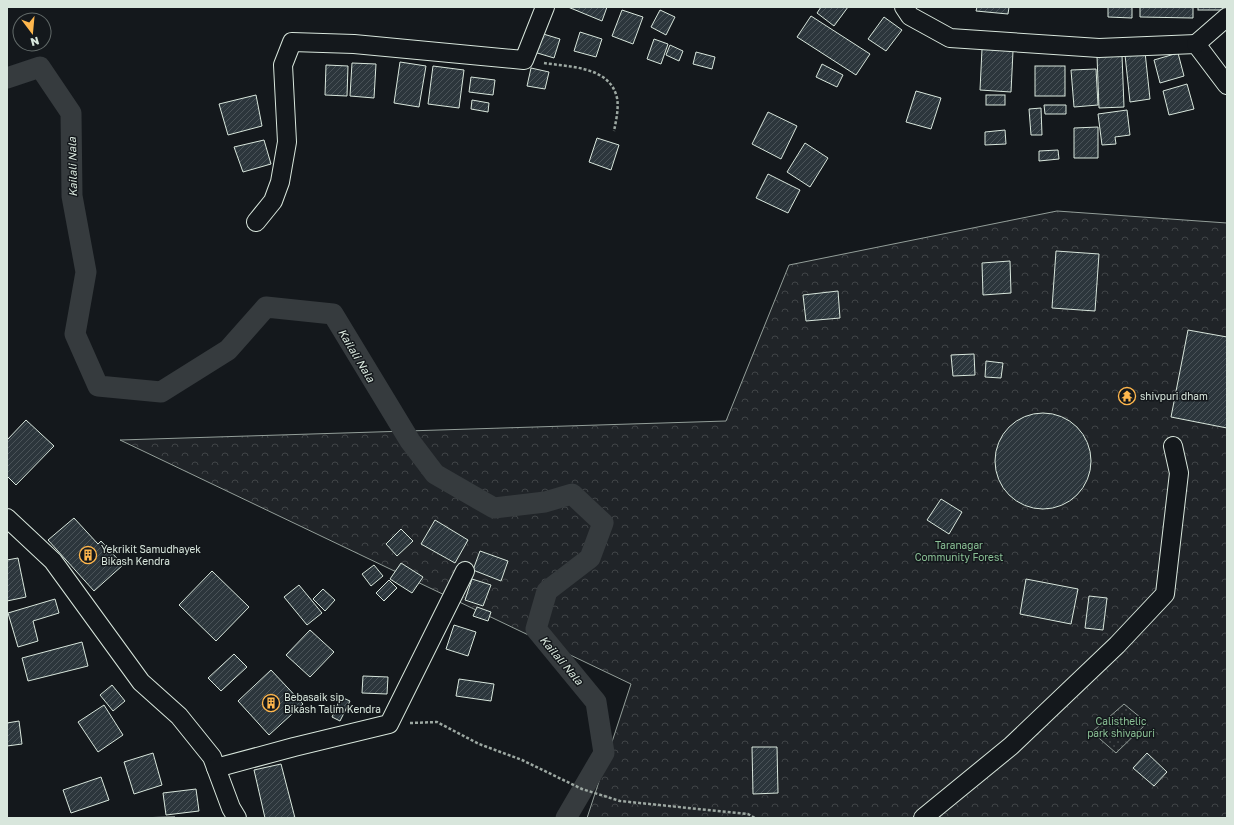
<svg xmlns="http://www.w3.org/2000/svg" width="1234" height="825" font-family="'Golos Text',sans-serif">
<style>
.forest{fill:url(#forest-crowns);stroke:#939e99}
.park{fill:url(#park-dots);stroke:#939e99}
.lines{fill:none;stroke-linecap:round;stroke-linejoin:round}
.canal{stroke:#363b3e;stroke-width:21}
.building{fill:url(#building-hatch);stroke:#d8e6dc}
.street-casing{stroke:#d8e6dc;stroke-width:20}
.path{stroke:#9da8a2;stroke-width:2.5;stroke-dasharray:3 2;stroke-linecap:butt}
.street{stroke:#14181c;stroke-width:18}
.labels{text-anchor:middle;dominant-baseline:central;stroke-width:3;stroke-linejoin:round;paint-order:stroke}
.poi-label{font-size:10px;fill:#d8e6dc;stroke:#14181c;text-anchor:start}
.park-label{font-size:10px;fill:#8ac095;stroke:#14181c}
.water-label{font-size:11px;font-style:italic;fill:#d8e6dc;stroke:#14181c}
</style>
<defs>
<pattern id="forest-crowns" width="20" height="18" patternUnits="userSpaceOnUse"><rect width="20" height="18" fill="#202428"/><path d="M2 6a3 3 0 1 1 6 0M12 15a3 3 0 1 1 6 0" fill="none" stroke="#404447"/></pattern>
<pattern id="park-dots" width="8" height="8" patternUnits="userSpaceOnUse"><rect width="8" height="8" fill="#202428"/><path d="M2 2h.1M6 6h.1" fill="none" stroke="#404447" stroke-width="1.8" stroke-linecap="round"/></pattern>
<pattern id="building-hatch" width="6" height="6" patternUnits="userSpaceOnUse"><rect width="6" height="6" fill="#2c363c"/><path d="M-1 1l2-2M0 6l6-6M5 7l2-2" fill="none" stroke="#4a5358"/></pattern>
</defs>
<rect width="100%" height="100%" fill="#14181c"/>
<path class="forest" d="M1057,211L1227,223V818H587L631,684L120,440L726,421L789,265Z"/>
<path class="park" d="M1124,704L1147,723L1116,753L1092,732Z"/>
<g class="lines">
<path class="canal" d="M7,78L40,67L71,113L72,196L86,272L75,334L98,386L161,392L228,350L266,307L333,314L410,441L435,474L494,508L545,502L572,494L603,523L590,558L547,591L536,629L596,702L604,753L566,818"/>
</g>
<g class="building">
<path d="M568,7H607L602,21Z"/>
<path d="M821,7H848L834,26L817,13Z"/>
<path d="M977,7H1009L1008,14L976,11Z"/>
<path d="M1108,7H1132V18L1108,17Z"/>
<path d="M1140,7H1193V18L1140,17Z"/>
<rect x="1198" y="7" width="25" height="3"/>
<path d="M622,10L643,17L633,44L612,36Z"/>
<path d="M660,10L675,17L666,35L651,27Z"/>
<path d="M811,16L870,54L856,75L797,37Z"/>
<path d="M884,17L902,30L886,51L868,39Z"/>
<path d="M580,32L602,39L596,57L574,51Z"/>
<path d="M540,33L560,39L554,58L534,52Z"/>
<path d="M654,39L668,44L661,64L647,59Z"/>
<path d="M670,45L683,51L679,61L666,55Z"/>
<path d="M982,49L1013,51L1011,92L980,90Z"/>
<path d="M696,52L715,57L712,69L693,64Z"/>
<path d="M1145,52L1150,99L1130,102L1125,55Z"/>
<path d="M1178,53L1184,76L1160,83L1154,60Z"/>
<path d="M1122,55L1124,107L1099,108L1097,56Z"/>
<path d="M400,62L426,66L419,107L394,103Z"/>
<path d="M352,63L376,64L374,98L350,96Z"/>
<path d="M822,64L843,75L837,87L816,77Z"/>
<path d="M326,65L348,66L347,96L325,95Z"/>
<path d="M433,66L464,70L459,108L428,104Z"/>
<rect x="1035" y="66" width="30" height="30"/>
<path d="M531,68L549,72L545,89L527,86Z"/>
<path d="M1096,69L1098,105L1074,107L1071,70Z"/>
<path d="M471,77L495,80L493,95L469,92Z"/>
<path d="M1187,84L1194,109L1169,115L1163,91Z"/>
<path d="M916,91L941,98L931,129L906,122Z"/>
<path d="M256,95L262,126L228,135L219,104Z"/>
<rect x="986" y="95" width="19" height="10"/>
<path d="M472,100L489,103L488,112L471,109Z"/>
<path d="M1044,105H1066V114H1045Z"/>
<path d="M1041,108L1042,135H1031L1029,109Z"/>
<path d="M1127,110L1130,135L1115,137L1116,144L1102,145L1098,114Z"/>
<path d="M768,112L797,126L781,159L752,144Z"/>
<path d="M1098,127V158H1074V128Z"/>
<path d="M1005,130L1006,144L985,145V132Z"/>
<path d="M597,138L619,145L611,170L589,162Z"/>
<path d="M264,140L271,164L243,172L234,147Z"/>
<path d="M805,143L828,158L810,187L787,172Z"/>
<path d="M1058,150L1059,159L1039,161V151Z"/>
<path d="M768,174L800,190L788,213L756,198Z"/>
<path d="M1056,251L1099,254L1095,311L1052,308Z"/>
<path d="M1010,261L1011,293L983,295L982,263Z"/>
<path d="M838,291L840,318L806,321L803,295Z"/>
<path d="M1188,330L1227,337V428L1171,417Z"/>
<path d="M974,354L975,375L953,376L951,355Z"/>
<path d="M986,361L1003,363L1001,378L985,377Z"/>
<circle cx="1043" cy="461" r="48"/>
<path d="M26,420L54,446L16,485L7,476V440Z"/>
<path d="M941,499L962,512L949,534L927,520Z"/>
<path d="M74,518L98,544L101,541L123,565L94,591L48,540Z"/>
<path d="M435,520L468,540L455,563L421,544Z"/>
<path d="M401,529L413,541L397,556L386,544Z"/>
<path d="M480,551L508,561L501,581L473,570Z"/>
<path d="M18,558L26,597L7,601V560Z"/>
<path d="M401,563L423,577L412,593L390,579Z"/>
<path d="M374,565L383,576L371,586L362,574Z"/>
<path d="M212,571L249,607L216,641L179,605Z"/>
<path d="M472,579L491,585L483,606L465,600Z"/>
<path d="M1026,579L1078,589L1071,624L1020,614Z"/>
<path d="M389,580L397,588L384,601L376,593Z"/>
<path d="M299,585L322,613L307,625L284,597Z"/>
<path d="M323,589L335,600L325,611L313,599Z"/>
<path d="M1089,596L1107,598L1103,630L1085,628Z"/>
<path d="M55,599L59,613L33,621L38,641L18,647L8,613Z"/>
<path d="M477,607L491,612L488,621L473,616Z"/>
<path d="M454,625L476,632L468,656L446,649Z"/>
<path d="M310,630L334,652L310,677L286,655Z"/>
<path d="M82,642L88,666L28,681L22,658Z"/>
<path d="M234,654L247,667L221,691L208,678Z"/>
<path d="M271,670L303,704L269,735L238,701Z"/>
<path d="M363,676L388,677L387,694L362,693Z"/>
<path d="M459,679L494,684L491,701L456,696Z"/>
<path d="M112,685L125,701L113,711L100,695Z"/>
<path d="M341,697L350,701L340,721L332,717Z"/>
<path d="M104,705L123,735L98,752L78,722Z"/>
<path d="M19,721L22,744L7,746V723Z"/>
<path d="M752,747H777L778,793L753,794Z"/>
<path d="M153,753L162,785L134,794L124,762Z"/>
<path d="M1147,753L1167,772L1154,786L1133,768Z"/>
<path d="M281,764L295,818H265L254,770Z"/>
<path d="M101,777L109,800L71,813L63,790Z"/>
<path d="M196,789L199,811L166,815L163,793Z"/>
<path d="M175,817V818H130Z"/>
</g>
<g class="lines">
<g class="street-casing">
<g id="street">
<path d="M904,7L910,16L950,38L1099,48L1196,44L1227,85"/>
<path d="M1196,44L1227,17"/>
<path d="M256,222L273,201L280,182L287,142L283,65L292,42L354,44L524,60L545,7"/>
<path d="M7,518L53,561L141,682L179,716L212,757L231,808L237,818"/>
<path d="M216,768L294,747L389,724L465,571"/>
<path d="M923,818L1011,746L1117,645L1165,594L1179,473L1173,446"/>
</g>
</g>
<g class="path">
<path d="M544,63C569,67 610,66 617,98C619,108 616,121 614,131"/>
<path d="M410,723L437,722L479,744L522,760L582,789L620,801L748,814L755,818"/>
</g>
<use href="#street" class="street"/>
</g>
<defs>
<g id="temple-ring" transform="scale(0.9)"><circle r="9.5" fill="#14181c" stroke="#ffb74d" stroke-width="1.5"/><path d="M0-6L5-2H3V0L6.5 2.5H4V6H1.5V3h-3V6H-4V2.5H-6.5L-3 0V-2H-5Z" fill="#ffb74d"/></g>
<g id="building-ring" transform="scale(0.9)"><circle r="9.5" fill="#14181c" stroke="#ffb74d" stroke-width="1.5"/><path d="M-4-6H4V6H1V3H-1V6H-4ZM-2.5-4.3h1.7v1.8h-1.7ZM.8-4.3h1.7v1.8H.8ZM-2.5-1h1.7V.8h-1.7ZM.8-1h1.7V.8H.8Z" fill="#ffb74d"/></g>
</defs>
<g fill-rule="evenodd">
<use href="#temple-ring" x="1127" y="396"/>
<use href="#building-ring" x="88" y="555"/>
<use href="#building-ring" x="271" y="703"/>
</g>
<g class="labels">
<g class="poi-label">
<text x="1140" y="396">shivpuri dham</text>
<text x="101" y="549">Yekrikit Samudhayek<tspan x="101" dy="12">Bikash Kendra</tspan></text>
<text x="284" y="697">Bebasaik sip<tspan x="284" dy="12">Bikash Talim Kendra</tspan></text>
</g>
<g class="park-label">
<text x="959" y="545">Taranagar<tspan x="959" dy="12">Community Forest</tspan></text>
<text x="1121" y="721">Calisthelic<tspan x="1121" dy="12">park shivapuri</tspan></text>
</g>
<g class="water-label">
<text transform="translate(72 167) rotate(-91)">Kailali Nala</text>
<text transform="translate(357 355) rotate(59)">Kailali Nala</text>
<text transform="translate(562 660) rotate(50)">Kailali Nala</text>
</g>
</g>
<rect width="1234" height="825" fill="none" stroke="#d8e6dc" stroke-width="16"/>
<g transform="translate(32 32) rotate(164)"><circle r="19" fill="#14181c" stroke="#626a69"/>
<path d="M0-3L7 15L0 10L-7 15Z" fill="#ffb74d"/>
<text y="-6" font-size="11" font-weight="bold" text-anchor="middle" fill="#d8e6dc">N</text>
</g>
</svg>
